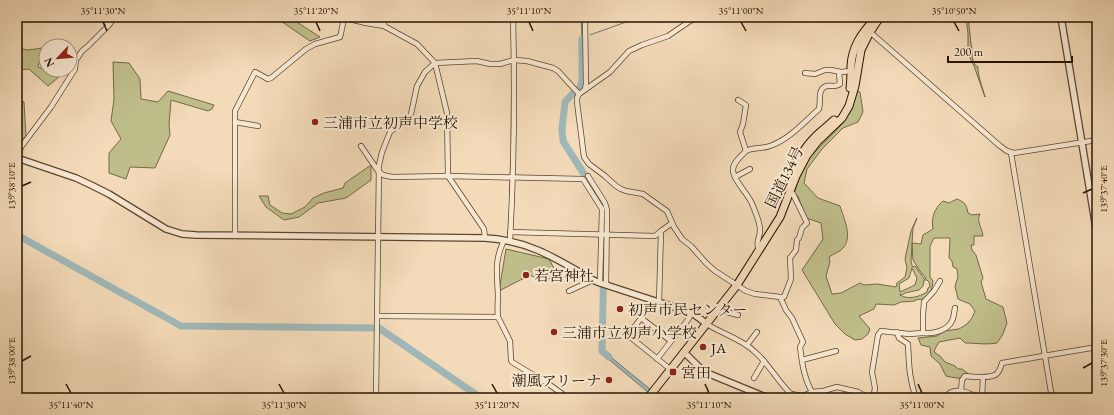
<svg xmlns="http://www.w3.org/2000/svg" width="1114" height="415" font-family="'EB Garamond','Noto Serif JP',serif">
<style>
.green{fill:#bfbe8b;stroke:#746946;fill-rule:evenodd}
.water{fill:#a0b8b9;stroke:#70766f}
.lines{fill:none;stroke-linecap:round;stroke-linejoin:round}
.stream{stroke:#70766f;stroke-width:1}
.river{stroke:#a0b8b9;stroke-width:7}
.minor-casing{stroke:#5b462e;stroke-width:6}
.tertiary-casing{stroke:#5b462e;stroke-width:8}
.trunk-casing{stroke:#281400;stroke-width:9}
.minor{stroke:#f7e7d1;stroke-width:4.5}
.tertiary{stroke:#f7e7d1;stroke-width:5.5}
.trunk{stroke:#f3dab8;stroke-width:7}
.ticks{fill:none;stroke:#281400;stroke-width:1.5}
.poi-dot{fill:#8f2418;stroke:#f7e7d1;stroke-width:1.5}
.labels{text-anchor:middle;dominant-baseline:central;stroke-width:4;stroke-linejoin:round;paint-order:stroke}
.poi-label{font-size:15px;fill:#281400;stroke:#f7e7d1;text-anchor:start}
.street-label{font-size:15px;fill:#281400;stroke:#f7e7d1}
.neatline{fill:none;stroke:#281400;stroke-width:1.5}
.ticks-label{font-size:10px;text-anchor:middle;fill:#281400}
</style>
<rect width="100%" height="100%" fill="#f3dab8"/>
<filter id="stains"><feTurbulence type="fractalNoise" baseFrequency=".005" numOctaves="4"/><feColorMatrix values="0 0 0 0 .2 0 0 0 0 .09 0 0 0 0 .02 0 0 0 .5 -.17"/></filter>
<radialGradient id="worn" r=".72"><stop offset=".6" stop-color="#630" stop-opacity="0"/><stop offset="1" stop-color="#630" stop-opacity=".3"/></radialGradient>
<g class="green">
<path d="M275,17H289L320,37L310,41Z"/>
<path d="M966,17H968L973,61L975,65L978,67C977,73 983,89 985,97L974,66L968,54V34Z"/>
<path d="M17,48L28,50L43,48L38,67L60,76L48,86L29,69L17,70Z"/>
<path d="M113,62L129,63L140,79L141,99L158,102L168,91L214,105L212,109L208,111L171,100L169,125L170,135L155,168L130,167L126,179L109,173V153L121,139L111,121L114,99Z"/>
<path d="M857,91L860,92L863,112L858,122L843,128L822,149L807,169L804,183L818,198L840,206C844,219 853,237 843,248C840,252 833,254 829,257L830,262L826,276L832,294L841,293L860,283L864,285L877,284L896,287L897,283L905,277L907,268L905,259L911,231L917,218L913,228L911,261L912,265V267L915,266L923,277L924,279L926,278L920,271L913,260L912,243L921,244L923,235L933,229C931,218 934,209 943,201L949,203L957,199C966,203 966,204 968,213L972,215L980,214C976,222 982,227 983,236H974V245H971L972,250L976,255L983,278L981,282L986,299L1003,307L1007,323L1003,334L997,343C986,345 976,343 965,343L960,338L939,342L936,347L934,352L940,356L945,362L955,366L958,369H962L970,375L969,378H956L946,376L940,364L931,356L930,347L921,345L918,338L937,336L944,331L959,329L967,324L972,318L975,311L970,304L958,299L955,286L958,277L957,269L953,267L952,261L949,258L950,238H934L930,246V277L933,281L932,288L930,294L923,299L915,300V301L901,302L894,305L876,304L874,309L859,316L870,329L868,334L862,339L855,340L845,334L835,324L802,270L823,239L821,223L806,218L798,196L794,194L799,177L810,157L842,124L852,109ZM912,268L917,278L915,285L900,292L899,284L909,278ZM924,280H927L929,282L930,287L928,288L927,292C919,297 908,300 900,295V294L902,295L905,293L919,290L923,286Z"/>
<path d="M17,98L24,102L26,137L17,141Z"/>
<path d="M371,165V180L346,198L318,203L299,217L284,220L266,207L259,196H268L270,205L282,213L291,214L305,207L313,198L324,193L343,188L345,183Z"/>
<path d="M506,249L549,259L558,276L542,281L530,275L499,291Z"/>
</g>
<path class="water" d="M602,350L661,398H655L606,357L602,352Z"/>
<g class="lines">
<g class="stream">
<path d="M581,17L582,39H583"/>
<path d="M590,35L640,17"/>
</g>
<g class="river">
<path d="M580,87L582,81V39"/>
<path d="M574,92L565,102L562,129L563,141L603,204L605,209V214"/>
<path d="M17,235L181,326L379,328L481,398"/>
<path d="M604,254L602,351L609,357"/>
</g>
<g class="minor-casing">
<g id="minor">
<path d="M102,17L109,25"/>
<path d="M341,17L366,23L384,26L417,44L435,63L447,113L448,176L484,229L485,238"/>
<path d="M373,17L381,25"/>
<path d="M384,17V26"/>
<path d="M585,17L586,84L585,89"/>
<path d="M701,17L690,21L668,36L642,45L629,51L610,72L579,94L577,98V102L584,157L589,164L605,176L616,186L621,189L626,191L643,194L664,209L667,211L674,227L682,239L691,246L706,263L715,271L746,291L755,294L780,297L786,310L792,318L803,342L800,347C802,363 804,378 812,392"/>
<path d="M870,32L1000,146L1007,151L1014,153L1097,140"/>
<path d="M805,73L815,74L825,70H831L841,72L851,71"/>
<path d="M738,100L746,105L743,124L740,132L746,151"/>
<path d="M235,122L258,126"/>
<path d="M361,146L378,171L383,175L392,177L448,176L583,179L602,209L600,283"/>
<path d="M1011,153L1052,398"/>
<path d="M18,158L21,147L51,107L75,69L76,60L82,51L88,46L109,25L115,17"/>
<path d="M588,176L605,203L607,210L606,285"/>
<path d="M735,177L750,169"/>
<path d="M510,232L655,236L661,231"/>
<path d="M235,236V111L255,72L268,79L271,78L306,49L315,44L340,37L341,33L344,18"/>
<path d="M504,240C494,262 497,272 498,295C498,302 497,309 498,317L510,341L511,360L512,362L535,376L543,380L568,398"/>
<path d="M510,241C514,166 515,92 513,17"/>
<path d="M759,251C755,240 760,240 760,230C760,222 756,214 753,206C749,194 734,182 733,171C732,163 741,156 746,151C753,147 763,149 770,146C790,139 804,122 819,109C821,102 818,95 822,89C827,82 834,89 840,84L839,72"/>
<path d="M569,291L593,280"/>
<path d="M780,297H784L791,279L790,258L796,250L797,240L799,238L802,228L807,223L793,194L791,192"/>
<path d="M654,301L629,334V336L670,369"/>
<path d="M659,303L661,231L672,223"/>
<path d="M721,307L727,312L738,315"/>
<path d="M378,316L498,317"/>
<path d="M641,318L671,341"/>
<path d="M707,324C722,334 742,339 755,352C769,364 778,382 791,394L803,396L812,392L823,391L837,387L858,392L867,397H871L874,394L875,388L872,372L878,335L881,331L909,334L923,333V315L924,302L934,291L940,281"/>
<path d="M897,332L899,338L908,344C909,364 909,379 916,398"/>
<path d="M923,333C933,334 947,331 952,321C954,317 954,312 955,308"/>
<path d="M747,345L757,332"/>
<path d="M657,359L687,321L692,313"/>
<path d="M802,360L836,351"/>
<path d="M754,378L764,361"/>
<path d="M961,391L962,380L965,376C972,377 989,378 995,375C999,373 1001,367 1002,363L1097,347"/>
<path d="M376,394L383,398"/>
<path d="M874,394L880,398"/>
<path d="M376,398L379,165L382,152L390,132L396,127L408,120L411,114L417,86L425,72L435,63L477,61L490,64H500L514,60L527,61L553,68L558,71L579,94"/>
<path d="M945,398C953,386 968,392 978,398"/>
<path d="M982,398L983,377"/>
</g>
</g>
<g class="tertiary-casing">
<g id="tertiary">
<path d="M1061,17L1097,234"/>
<path d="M17,158L76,178L91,185L109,194L166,229L182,234L196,235L485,238C528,240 557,259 593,280L600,283L686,311L695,315L707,324"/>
<path d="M684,352L699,367L707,373L768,398"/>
</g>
</g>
<g class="trunk-casing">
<g id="trunk">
<path d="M850,88C851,81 851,73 851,66C852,47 861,34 873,21"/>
<path d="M789,184C794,166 802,150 815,137C821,131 828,126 834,120"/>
<path d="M648,398L737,285L780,217L796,176L807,155L817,142L842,118L849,106L855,86L861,50L870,32L880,17"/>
</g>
</g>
<use href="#minor" class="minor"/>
<use href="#tertiary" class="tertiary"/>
<use href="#trunk" class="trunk"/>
</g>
<path class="ticks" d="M103,22L107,31M316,22L320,31M529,22L533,31M741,22L746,31M954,22L959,31M22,186L31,182M1083,193L1092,189M22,361L31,356M1083,368L1092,363M66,384L71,393M279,384L284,393M492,384L497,393M705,384L709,393M918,384L922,393"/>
<g class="poi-dot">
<circle cx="315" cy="122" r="4"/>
<circle cx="526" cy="275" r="4"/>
<circle cx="620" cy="309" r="4"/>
<circle cx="554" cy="332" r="4"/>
<circle cx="703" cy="347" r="4"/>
<rect x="669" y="368" width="8" height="8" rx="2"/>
<circle cx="609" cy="380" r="4"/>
</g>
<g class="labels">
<g class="poi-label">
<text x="323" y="122">三浦市立初声中学校</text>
<text x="534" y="275">若宮神社</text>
<text x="628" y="309">初声市民センター</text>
<text x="562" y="332">三浦市立初声小学校</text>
<text x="711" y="347">JA</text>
<text x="681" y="372">宮田</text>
<text x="601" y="380" text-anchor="end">潮風アリーナ</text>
</g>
<g class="street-label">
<text transform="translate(784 177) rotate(-64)">国道134号</text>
</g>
</g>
<rect width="1114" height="415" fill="none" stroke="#f3dab8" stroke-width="44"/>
<g transform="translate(58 58) rotate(244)"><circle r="19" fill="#f7e7d1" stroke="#a4937d"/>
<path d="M0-3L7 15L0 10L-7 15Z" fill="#8f2418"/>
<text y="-6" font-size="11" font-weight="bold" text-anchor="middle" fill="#281400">N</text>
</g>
<path d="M948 56v6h124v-6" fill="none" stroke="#281400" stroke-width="2"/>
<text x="954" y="56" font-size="12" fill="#281400" stroke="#f7e7d1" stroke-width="3" paint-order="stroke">200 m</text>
<rect x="22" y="22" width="1070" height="371" class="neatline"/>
<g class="ticks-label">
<text x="103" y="14">35°11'30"N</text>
<text x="316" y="14">35°11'20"N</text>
<text x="529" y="14">35°11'10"N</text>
<text x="741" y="14">35°11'00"N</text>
<text x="954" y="14">35°10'50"N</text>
<text transform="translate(11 186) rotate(-90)" y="4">139°38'10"E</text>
<text transform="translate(1103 189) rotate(-90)" y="4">139°37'40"E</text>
<text transform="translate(11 361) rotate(-90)" y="4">139°38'00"E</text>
<text transform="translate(1103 363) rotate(-90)" y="4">139°37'30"E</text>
<text x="71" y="408">35°11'40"N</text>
<text x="284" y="408">35°11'30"N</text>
<text x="497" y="408">35°11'20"N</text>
<text x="709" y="408">35°11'10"N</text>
<text x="922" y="408">35°11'00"N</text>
</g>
<rect width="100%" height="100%" filter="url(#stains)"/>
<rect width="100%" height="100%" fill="url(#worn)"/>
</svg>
